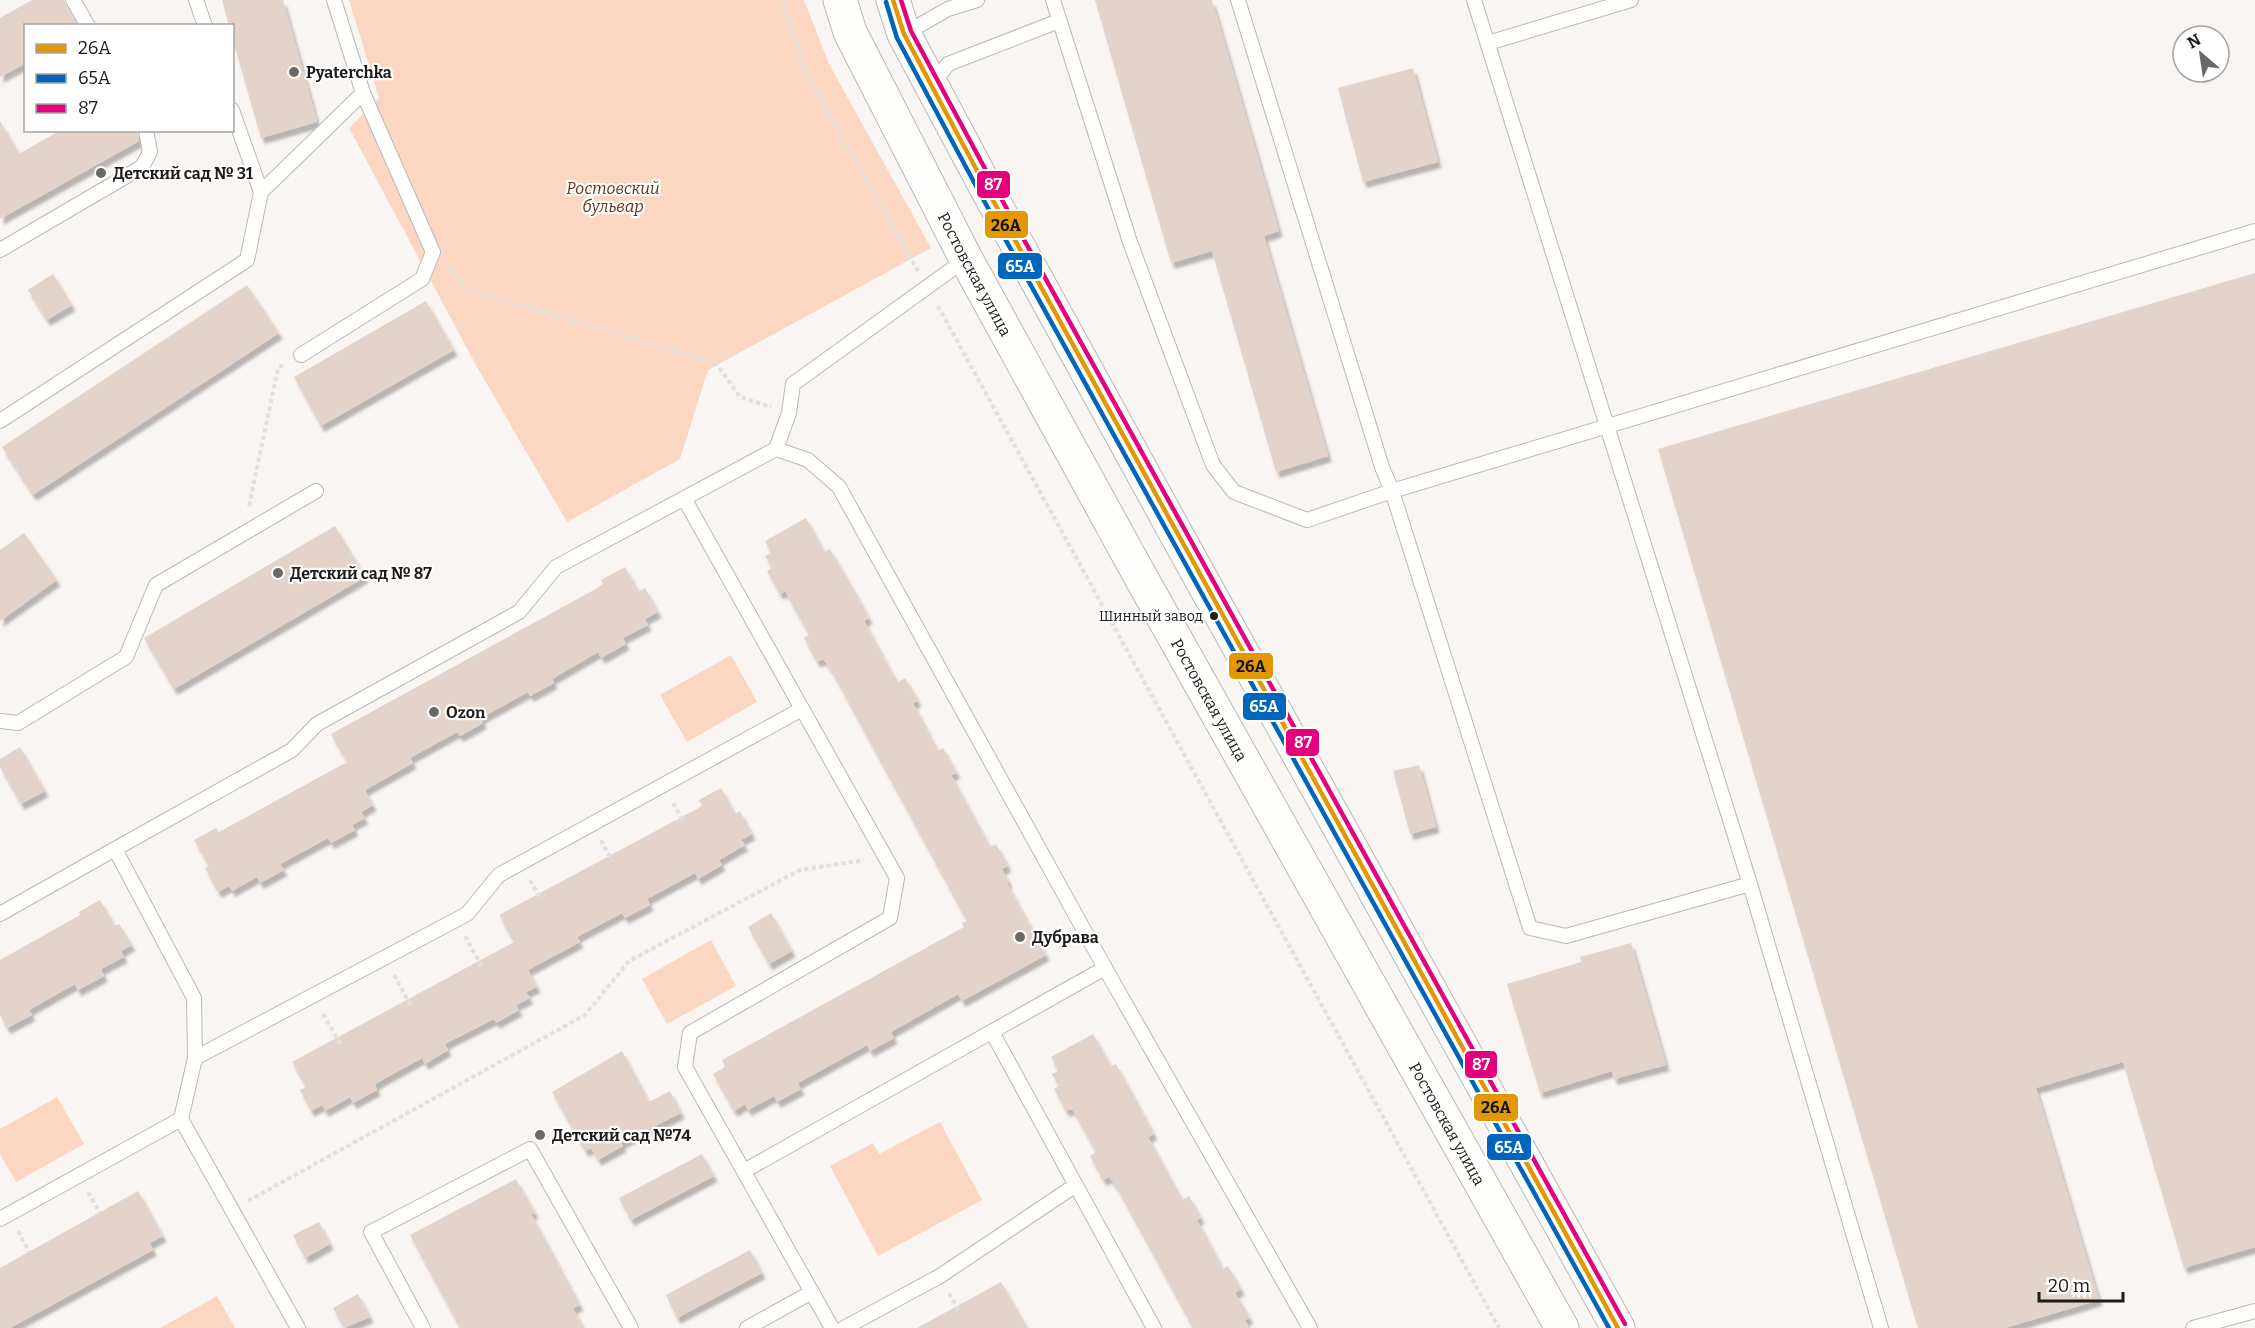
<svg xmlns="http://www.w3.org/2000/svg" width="2255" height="1328" font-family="Bitter,serif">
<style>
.green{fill:#fbd7c3}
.building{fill:#e4d3c9;filter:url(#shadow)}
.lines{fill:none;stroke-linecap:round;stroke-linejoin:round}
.service-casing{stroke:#bbb8b7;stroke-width:16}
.tertiary-casing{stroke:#bbb8b7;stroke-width:35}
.path{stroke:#e2e1df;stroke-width:4;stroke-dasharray:4.5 3;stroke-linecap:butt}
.service{stroke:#fefefd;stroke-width:14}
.tertiary{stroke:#fefefd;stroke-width:33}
.bus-1-casing{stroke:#fff;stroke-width:9}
.bus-2-casing{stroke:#fff;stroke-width:9}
.bus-3-casing{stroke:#fff;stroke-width:9}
.bus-1{stroke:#e19803;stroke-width:4.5}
.bus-2{stroke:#0065bd;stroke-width:4.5}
.bus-3{stroke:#e5007d;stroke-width:4.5}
.poi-dot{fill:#6b6866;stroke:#fff;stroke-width:2}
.bus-dot{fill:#1e1c1a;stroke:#fff;stroke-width:2}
.labels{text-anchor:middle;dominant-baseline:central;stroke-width:4.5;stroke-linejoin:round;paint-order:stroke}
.bus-label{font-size:14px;fill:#1e1c1a;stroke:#fff;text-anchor:end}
.poi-label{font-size:16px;font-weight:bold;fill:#1e1c1a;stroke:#fff;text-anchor:start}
.park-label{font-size:16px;font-style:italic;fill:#65320e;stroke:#fff}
.street-label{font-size:16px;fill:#1e1c1a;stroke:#fff}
.line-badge{stroke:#fff;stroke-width:2}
.badge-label{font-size:16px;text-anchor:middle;font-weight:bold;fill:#fff}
.pale-badge-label{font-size:16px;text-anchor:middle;font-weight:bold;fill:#111}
</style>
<defs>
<filter id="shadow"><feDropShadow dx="3.5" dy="6" stdDeviation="1.5" flood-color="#0004"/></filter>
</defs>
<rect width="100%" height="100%" fill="#f9f5f3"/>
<g class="green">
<path d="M349,0H804L829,64L931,248L708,370L680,459L567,522L477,367L349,128L379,98Z"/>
<path d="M731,655L757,702L687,742L660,695Z"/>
<path d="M711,940L736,986L667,1024L642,979Z"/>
<path d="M57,1097L84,1144L16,1182L0,1154V1129Z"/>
<path d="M940,1122L982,1200L878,1256L830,1166L873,1143L879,1154Z"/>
<path d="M217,1296L235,1328H160Z"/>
</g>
<g class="building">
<path d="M32,0H64L77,26H26V63L0,77V18Z"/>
<path d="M222,0H283L317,122L261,138L232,37V26H229Z"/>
<path d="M1095,0H1212L1279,231L1264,236L1328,456L1276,472L1212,251L1171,263Z"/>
<path d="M1413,68L1438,162L1363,182L1338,88Z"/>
<path d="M0,121L19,154L61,130H137L139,141L0,219Z"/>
<path d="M2255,273V1247L2184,1268L2123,1062L2036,1088L2099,1300L2005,1328H1918L1658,449Z"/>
<path d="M53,274L72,305L47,320L28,290Z"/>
<path d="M247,285L279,333L33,495L2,447Z"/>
<path d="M426,301L454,350L321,426L294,377Z"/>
<path d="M806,518L824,552L830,549L856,594L869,618L864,621L890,669L898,682L905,678L918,701L913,703L938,751L943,748L957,773L951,775L990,847L996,844L1008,866L1002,869L1009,882L1007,883L1046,955L962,1001L958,994L891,1032L894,1038L870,1051L867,1045L798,1083L801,1089L777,1102L774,1096L748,1110L745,1104L734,1111L713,1074L725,1067L722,1060L964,927L962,923L967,921L831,670L823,659L817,662L804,638L809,635L785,591L780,594L767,571L772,568L765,556L771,553L765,541Z"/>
<path d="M335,526L365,577L174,689L144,638Z"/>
<path d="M24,533L57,580L0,621V550Z"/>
<path d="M625,567L639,592L645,588L658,612L645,619L648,625L623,638L626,644L601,658L598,652L552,679L554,683L530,696L528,692L481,718L483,723L460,736L457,732L410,758L413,763L365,790L373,805L361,812L365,818L352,825L355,830L331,843L328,838L280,864L284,870L260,883L257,877L232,891L229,886L218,892L205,868L209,866L194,840L216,828L219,832L347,762L331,734L592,591L603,584L601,580Z"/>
<path d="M20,747L45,791L21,804L0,767V759Z"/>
<path d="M1419,765L1436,827L1410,834L1393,771Z"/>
<path d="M721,788L735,814L740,811L752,834L741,840L745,845L719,860L722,865L698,879L695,873L647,899L650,905L625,918L622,913L577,937L580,942L528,970L537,987L526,992L530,998L516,1005L519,1010L496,1023L494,1019L445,1044L448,1050L425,1064L422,1058L375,1084L377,1090L353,1103L350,1097L325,1111L322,1105L311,1111L300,1090L306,1087L292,1062L514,942L499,915L693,811L702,806L699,800Z"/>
<path d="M100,900L115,926L119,924L132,945L121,951L124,957L101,969L104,976L78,990L75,984L29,1010L32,1015L7,1028L0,1015V960L80,915L79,912Z"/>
<path d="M771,913L792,951L769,964L748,927Z"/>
<path d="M1631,943L1666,1065L1614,1079L1612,1071L1540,1093L1507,984L1581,962L1580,957Z"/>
<path d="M1093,1034L1111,1066L1116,1064L1154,1134L1148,1137L1173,1183L1183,1200L1189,1196L1201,1218L1197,1220L1223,1269L1228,1266L1241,1289L1235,1293L1250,1318L1245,1320L1249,1328H1193L1116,1186L1109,1177L1103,1180L1090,1156L1096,1152L1072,1109L1066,1111L1054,1089L1059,1086L1052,1074L1058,1071L1051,1057Z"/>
<path d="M622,1051L649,1102L670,1091L681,1113L621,1143L623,1146L598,1160L591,1148L585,1151L552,1092Z"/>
<path d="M702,1154L714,1176L631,1220L619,1198Z"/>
<path d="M516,1179L535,1213L531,1214L580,1305L573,1308L583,1328H460L410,1235Z"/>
<path d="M138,1191L163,1236L150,1243L153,1250L10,1328H0V1268Z"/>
<path d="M319,1222L330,1244L305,1258L293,1235Z"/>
<path d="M750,1250L762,1273L677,1318L666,1295Z"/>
<path d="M1001,1282L1027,1328H917Z"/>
<path d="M358,1294L370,1317L344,1328L333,1308Z"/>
</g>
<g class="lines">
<g class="service-casing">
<g id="service">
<path d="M73,0L88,26"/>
<path d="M196,0L205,26"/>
<path d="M1053,0L1130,242L1213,465L1234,492L1307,520L1392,491L2255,231"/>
<path d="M1238,0L1382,467L1392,491L1530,928L1566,936L1750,884"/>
<path d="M1474,0L1750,884L1881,1328"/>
<path d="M904,34L948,9L977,0"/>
<path d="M1488,43L1631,0"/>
<path d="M932,85L948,64L1059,21"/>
<path d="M232,110L261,192"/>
<path d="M0,250L142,167L150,152L146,130"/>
<path d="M301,355L422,279L433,252L363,93L334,0"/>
<path d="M0,421L247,260L261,192L363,93"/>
<path d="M776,449L808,460L839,487L1105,968L1310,1328"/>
<path d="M685,500L897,878L890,918L690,1033L685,1067L832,1328"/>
<path d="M0,721L18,723L126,657L156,585L316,491"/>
<path d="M115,849L292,750L317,724L519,612L556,567L776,449L789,413L793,384L966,259"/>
<path d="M0,914L115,849L194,998L195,1058L467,914L499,875L802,709"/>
<path d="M992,1032L1154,1328"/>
<path d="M181,1119L298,1328"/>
<path d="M744,1171L1105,968"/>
<path d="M0,1219L181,1119L195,1058"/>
<path d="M423,1328L371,1232L530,1149L631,1328"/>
<path d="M747,1328L812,1292"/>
<path d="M844,1328L940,1276L1076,1185"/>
<path d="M2193,1328L2255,1311"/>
</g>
</g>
<g class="tertiary-casing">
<g id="tertiary">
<path id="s1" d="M840,0L850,32L966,259L1139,574L1562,1328"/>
<path d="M893,0L904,34L990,195L1185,550L1618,1328"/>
</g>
</g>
<g class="path">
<path d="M783,0L804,70L918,271"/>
<path d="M449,269L467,289L716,363L740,397L771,407"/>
<path d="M938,306L1499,1328"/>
<path d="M249,506L278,368L284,364"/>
<path d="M673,803L684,823"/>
<path d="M601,840L612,861"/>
<path d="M530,880L541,900"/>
<path d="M465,936L482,967"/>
<path d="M394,975L411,1006"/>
<path d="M323,1014L341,1045"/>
<path d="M88,1192L100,1213"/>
<path d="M248,1201L585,1015L629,961L800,870L864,860"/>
<path d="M18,1231L29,1252"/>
<path d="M949,1293L959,1311"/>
</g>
<use href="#service" class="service"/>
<use href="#tertiary" class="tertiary"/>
<g class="bus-1-casing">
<path id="bus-1" d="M893,0L904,34L990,195L1618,1328"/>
</g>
<g class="bus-2-casing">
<path id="bus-2" d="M886,2L897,38L983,199L1609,1328"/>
</g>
<g class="bus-3-casing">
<path id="bus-3" d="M901,0L911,31L997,191L1625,1324"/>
</g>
<use href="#bus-1" class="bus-1"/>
<use href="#bus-2" class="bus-2"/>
<use href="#bus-3" class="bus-3"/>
</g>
<g class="poi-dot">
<circle cx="294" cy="72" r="6"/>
<circle cx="101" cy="173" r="6"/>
<circle cx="278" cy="573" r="6"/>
<circle cx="434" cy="712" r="6"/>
<circle cx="1020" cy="937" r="6"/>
<circle cx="540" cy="1135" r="6"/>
</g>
<circle class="bus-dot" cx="1214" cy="616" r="5"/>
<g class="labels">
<g class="bus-label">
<text x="1203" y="616">Шинный завод</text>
</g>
<g class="poi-label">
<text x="306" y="72">Pyaterchka</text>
<text x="113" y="173">Детский сад № 31</text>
<text x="290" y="573">Детский сад № 87</text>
<text x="446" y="712">Ozon</text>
<text x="1032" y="937">Дубрава</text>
<text x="552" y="1135">Детский сад №74</text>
</g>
<g class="park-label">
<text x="613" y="188">Ростовский<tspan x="613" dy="18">бульвар</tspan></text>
</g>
<g class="street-label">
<text stroke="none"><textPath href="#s1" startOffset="306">Ростовская улица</textPath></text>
<text stroke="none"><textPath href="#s1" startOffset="792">Ростовская улица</textPath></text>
<text stroke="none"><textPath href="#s1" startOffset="1278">Ростовская улица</textPath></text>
</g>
</g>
<g class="line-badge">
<rect x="976" y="170" width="35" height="29" rx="6" fill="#e5007d"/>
<rect x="984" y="210" width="45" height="29" rx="6" fill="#e19803"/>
<rect x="997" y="252" width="46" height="28" rx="6" fill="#0065bd"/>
<rect x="1228" y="652" width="46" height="28" rx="6" fill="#e19803"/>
<rect x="1242" y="692" width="45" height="29" rx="6" fill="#0065bd"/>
<rect x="1285" y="728" width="35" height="29" rx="6" fill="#e5007d"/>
<rect x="1464" y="1050" width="34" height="29" rx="6" fill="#e5007d"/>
<rect x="1473" y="1093" width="46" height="29" rx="6" fill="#e19803"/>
<rect x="1486" y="1133" width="46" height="28" rx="6" fill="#0065bd"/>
</g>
<g class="badge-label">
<text x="993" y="190">87</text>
<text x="1020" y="272">65А</text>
<text x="1264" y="712">65А</text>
<text x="1303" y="748">87</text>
<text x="1481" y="1070">87</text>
<text x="1509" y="1153">65А</text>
</g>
<g class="pale-badge-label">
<text x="1006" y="231">26А</text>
<text x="1251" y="672">26А</text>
<text x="1496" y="1113">26А</text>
</g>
<rect x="24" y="24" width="210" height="108" fill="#ffffff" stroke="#a5a4a3" stroke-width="1.5"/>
<rect x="36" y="44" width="30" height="9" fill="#e19803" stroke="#a5a4a3" stroke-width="1.5"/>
<text x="78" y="54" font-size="18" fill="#1e1c1a">26А</text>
<rect x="36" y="74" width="30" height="9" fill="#0065bd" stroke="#a5a4a3" stroke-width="1.5"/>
<text x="78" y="84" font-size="18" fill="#1e1c1a">65А</text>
<rect x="36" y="104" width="30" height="9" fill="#e5007d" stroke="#a5a4a3" stroke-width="1.5"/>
<text x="78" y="114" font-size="18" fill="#1e1c1a">87</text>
<g transform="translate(2201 54) rotate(331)"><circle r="28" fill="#ffffff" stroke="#a5a4a3" stroke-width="1.5"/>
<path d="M0-4.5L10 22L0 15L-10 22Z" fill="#6b6866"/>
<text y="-9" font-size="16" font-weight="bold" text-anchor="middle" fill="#1e1c1a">N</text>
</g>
<path d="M2039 1292v9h84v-9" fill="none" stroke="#1e1c1a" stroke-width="3"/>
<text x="2048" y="1292" font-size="18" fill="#1e1c1a" stroke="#ffffff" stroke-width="4.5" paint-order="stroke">20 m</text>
</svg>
